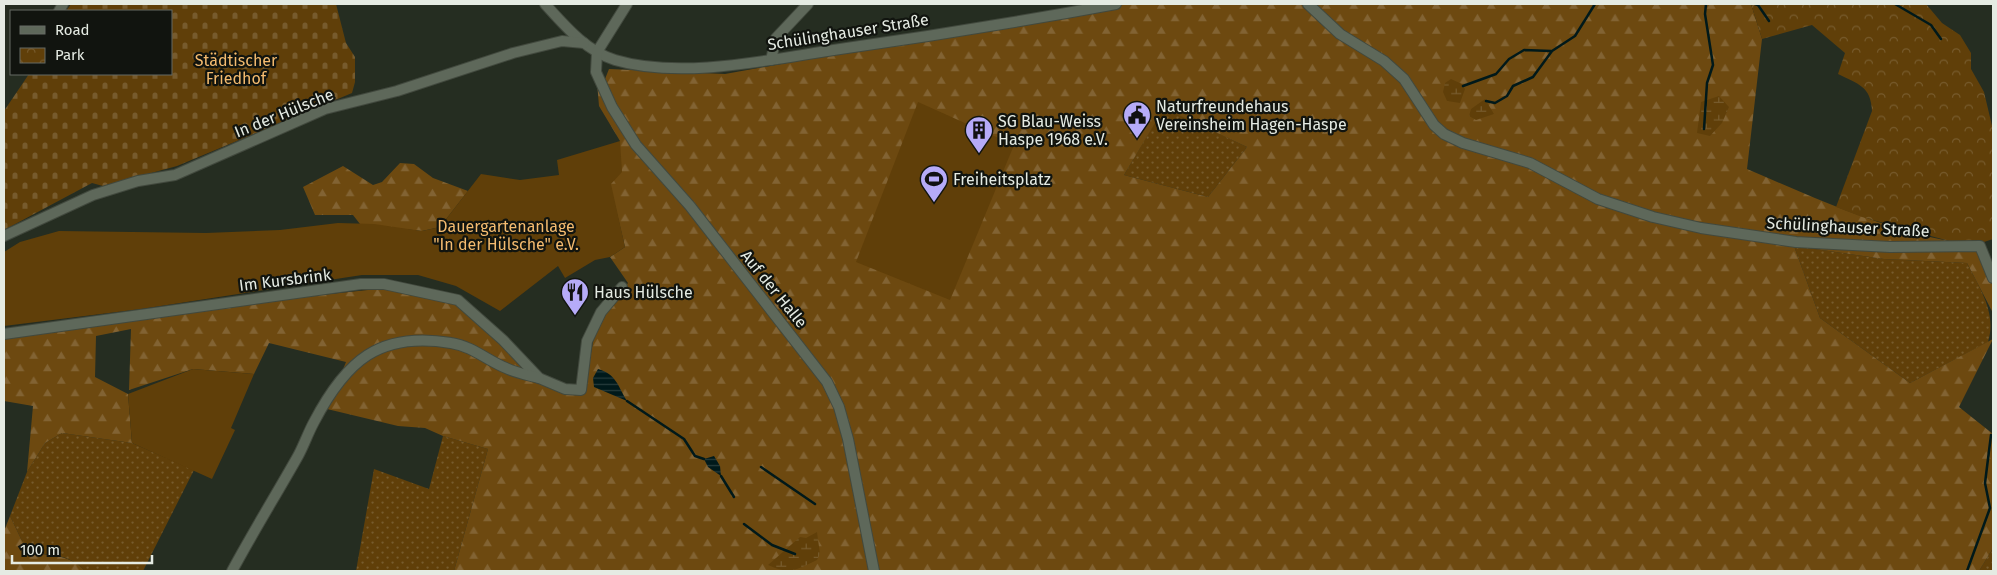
<svg xmlns="http://www.w3.org/2000/svg" width="1997" height="575" font-family="'Fira Sans',sans-serif">
<style>
.grass{fill:url(#grass-dots)}
.forest{fill:url(#forest-firs);fill-rule:evenodd}
.wetland{fill:url(#wetland-marsh)}
.cemetery{fill:url(#cemetery-stones)}
.park{fill:url(#park-crowns)}
.garden{fill:#603f09}
.water{fill:url(#water-rules)}
.lines{fill:none;stroke-linecap:round;stroke-linejoin:round}
.stream{stroke:#00191a;stroke-width:2.5}
.street-casing{stroke:#42493e;stroke-width:12}
.street{stroke:#5e685a;stroke-width:10}
.labels{text-anchor:middle;dominant-baseline:central;stroke-width:4.5;stroke-linejoin:round;paint-order:stroke}
.street-label{font-size:16px;fill:#e5ebe3;stroke:#11140f}
.park-label{font-size:16px;fill:#f4bb6f;stroke:#11140f}
.poi-label{font-size:16px;fill:#e5ebe3;stroke:#11140f;text-anchor:start}
</style>
<defs>
<pattern id="grass-dots" width="8" height="8" patternUnits="userSpaceOnUse" patternTransform="scale(1.25)"><rect width="8" height="8" fill="#603f09"/><path d="M2 2h.1M6 6h.1" fill="none" stroke="#775b2d" stroke-width="1.8" stroke-linecap="round"/></pattern>
<pattern id="forest-firs" width="22" height="20" patternUnits="userSpaceOnUse" patternTransform="scale(1.25)"><rect width="22" height="20" fill="#6d4910"/><path d="M5 1l3.5 6h-7zM16 11l3.5 6h-7z" fill="#826333"/></pattern>
<pattern id="wetland-marsh" width="20" height="14" patternUnits="userSpaceOnUse" patternTransform="scale(1.25)"><rect width="20" height="14" fill="#603f09"/><path d="M1 5h8M5 5V1M11 12h8M15 12V8" fill="none" stroke="#775b2d"/></pattern>
<pattern id="cemetery-stones" width="16" height="16" patternUnits="userSpaceOnUse" patternTransform="scale(1.25)"><rect width="16" height="16" fill="#603f09"/><path d="M2 7V4a2 2 0 0 1 4 0v3zM10 15v-3a2 2 0 0 1 4 0v3z" fill="#775b2d"/></pattern>
<pattern id="park-crowns" width="20" height="18" patternUnits="userSpaceOnUse" patternTransform="scale(1.25)"><rect width="20" height="18" fill="#603f09"/><path d="M2 6a3 3 0 1 1 6 0M12 15a3 3 0 1 1 6 0" fill="none" stroke="#775b2d"/></pattern>
<pattern id="water-rules" width="6" height="5" patternUnits="userSpaceOnUse" patternTransform="scale(1.25)"><rect width="6" height="5" fill="#00191a"/><path d="M0 2.5h6" fill="none" stroke="#253b3b"/></pattern>
</defs>
<rect width="100%" height="100%" fill="#252d21"/>
<g class="grass">
<path d="M1164,107L1247,147L1208,197L1124,175Z"/>
<path d="M1794,246L1884,259L1967,263C1980,289 1997,313 1988,342L1910,383L1820,318Z"/>
<path d="M62,433L132,443L194,470L143,571H85C71,555 51,554 31,553L21,539L10,516L27,472L45,443Z"/>
<path d="M443,436L488,449L454,571H356L374,469L429,489Z"/>
<path d="M1993,548V571H1979Z"/>
</g>
<g class="forest">
<path d="M1116,4H1751L1762,39L1747,169C1822,201 1899,237 1981,246L1993,278V313L1967,263L1884,259L1794,246L1820,318L1910,383L1993,339L1959,407L1993,434V548L1979,571H454L488,449L443,436L425,428L398,426L327,409L346,362L269,343L254,374L193,369L129,390L131,329L96,336L95,377L128,394L132,443L62,433L45,443L27,472L33,406L4,401V335L101,326L207,307L387,288L459,302L536,381L571,393L589,364L594,337L603,317L628,283L610,257L625,247L610,184L620,141L599,106L597,82L605,79L609,69L725,74ZM1164,108L1247,147L1208,197L1124,175Z"/>
<path d="M400,163L414,164L433,178L468,191L440,227L422,231L360,224L353,215H315L303,187L343,166L373,185L382,182Z"/>
<path d="M10,516L21,539L31,553C51,555 71,555 85,571H4V531Z"/>
</g>
<g class="wetland">
<path d="M1451,79L1462,84L1465,89L1460,103L1447,101L1443,92L1445,83Z"/>
<path d="M1719,96L1729,107L1722,123L1710,136L1697,133L1701,102Z"/>
<path d="M1485,99L1494,114L1476,120L1469,116L1471,109Z"/>
<path d="M817,532L820,554L817,560C796,570 790,575 768,565L800,537L806,538Z"/>
</g>
<path class="cemetery" d="M71,4H336L346,43L355,57V82L352,93L177,166L103,186L92,183L4,230V111L29,74H171V11H66Z"/>
<path class="park" d="M1751,4H1926L1942,23L1960,35L1971,53V69L1984,92L1993,130V239L1981,243L1960,244L1862,217L1836,207L1872,111C1871,86 1858,84 1838,74L1845,53L1812,25L1762,39Z"/>
<g class="garden">
<path d="M918,102L1014,145L950,300L856,262Z"/>
<path d="M620,141L622,172L611,184L625,247L610,257L595,260L565,278L558,266L500,311L456,286L418,275H362L141,309L4,326V252L20,242L59,231L206,233L280,230L338,223L374,224L422,231L440,227L481,174L520,180L559,175L557,160Z"/>
<path d="M193,369L254,374L231,428L235,430L212,479L132,443L128,394Z"/>
</g>
<g class="water">
<path d="M598,369C616,374 618,386 627,401L594,387L593,378Z"/>
<path d="M714,456L720,466L721,476L708,467L704,459Z"/>
</g>
<g class="lines">
<g class="stream">
<path d="M1755,4L1758,5L1769,21"/>
<path d="M1895,4L1931,25L1941,39"/>
<path d="M1463,86L1496,74L1509,59L1524,50L1551,51"/>
<path d="M1486,101L1495,103L1507,96L1513,86L1533,77L1552,51L1575,36L1595,4"/>
<path d="M1704,129L1707,83L1713,65L1705,14L1706,4"/>
<path d="M627,401L684,439L695,456L704,459"/>
<path d="M761,467L815,504"/>
<path d="M721,476L734,497"/>
<path d="M744,524L772,545L795,554"/>
<path d="M1967,571L1990,508L1985,483L1991,435"/>
</g>
<g class="street-casing">
<g id="street">
<path d="M545,4C565,26 586,51 615,60C682,80 772,59 840,49C932,36 1024,21 1116,4"/>
<path d="M627,4L597,52L596,72L612,107L636,145L690,206L827,382L839,407L848,439L874,571"/>
<path d="M1308,4L1340,34L1384,61L1404,79L1434,125L1444,134L1463,143L1530,163L1598,199L1653,217L1701,228L1796,242L1890,247L1980,246L1993,278"/>
<path d="M59,11L63,4"/>
<path d="M771,60L776,38L808,4"/>
<path d="M4,236L93,195L138,181L175,175L325,109L397,91L513,53L562,41L584,43"/>
<path d="M4,334L361,284H384L458,300L503,340L539,378L565,389L581,390L587,341L601,312L622,287"/>
<path d="M232,571C253,532 276,495 298,456C304,445 308,433 314,422C346,361 379,331 451,343C472,346 488,361 506,368C516,373 528,375 539,378"/>
</g>
</g>
<use href="#street" class="street"/>
</g>
<defs>
<g id="civic-pin" transform="scale(1.4375)"><path d="M0 17L-7.5 6A9.5 9.5 0 1 1 7.5 6Z" fill="#b6abf8" stroke="#11140f"/><path d="M-.6-6.5H3V-4.5H.6V-3L4-1V1h2V6H-6V1h2V-1L-.6-3ZM-1.2 2.5V6h2.4V2.5Z" fill="#111"/></g>
<g id="building-pin" transform="scale(1.4375)"><path d="M0 17L-7.5 6A9.5 9.5 0 1 1 7.5 6Z" fill="#b6abf8" stroke="#11140f"/><path d="M-4-6H4V6H1V3H-1V6H-4ZM-2.5-4.3h1.7v1.8h-1.7ZM.8-4.3h1.7v1.8H.8ZM-2.5-1h1.7V.8h-1.7ZM.8-1h1.7V.8H.8Z" fill="#111"/></g>
<g id="stadium-pin" transform="scale(1.4375)"><path d="M0 17L-7.5 6A9.5 9.5 0 1 1 7.5 6Z" fill="#b6abf8" stroke="#11140f"/><path d="M0-5a6.5 5 0 1 0 0 10a6.5 5 0 1 0 0-10ZM-3.5-1.8h7v3.6h-7Z" fill="#111"/></g>
<g id="restaurant-pin" transform="scale(1.4375)"><path d="M0 17L-7.5 6A9.5 9.5 0 1 1 7.5 6Z" fill="#b6abf8" stroke="#11140f"/><path d="M-5-6h1v4h1v-4h1v4h1v-4h1v5L-1.5 .5V6h-2V.5L-5-1ZM5-6V6H3V1.5H1.5Q1.5-4 5-6Z" fill="#111"/></g>
</defs>
<g fill-rule="evenodd">
<use href="#civic-pin" x="1137" y="115"/>
<use href="#building-pin" x="979" y="130"/>
<use href="#stadium-pin" x="934" y="179"/>
<use href="#restaurant-pin" x="575" y="292"/>
</g>
<g class="labels">
<g class="street-label">
<text transform="translate(848 32) rotate(-9)">Schülinghauser Straße</text>
<text transform="translate(284 113) rotate(-22)">In der Hülsche</text>
<text transform="translate(1848 227) rotate(3)">Schülinghauser Straße</text>
<text transform="translate(285 280) rotate(-7)">Im Kursbrink</text>
<text transform="translate(774 289) rotate(51)">Auf der Halle</text>
</g>
<g class="park-label">
<text x="236" y="60">Städtischer<tspan x="236" dy="18">Friedhof</tspan></text>
<text x="506" y="226">Dauergartenanlage<tspan x="506" dy="18">"In der Hülsche" e.V.</tspan></text>
</g>
<g class="poi-label">
<text x="1156" y="106">Naturfreundehaus<tspan x="1156" dy="18">Vereinsheim Hagen-Haspe</tspan></text>
<text x="998" y="121">SG Blau-Weiss<tspan x="998" dy="18">Haspe 1968 e.V.</tspan></text>
<text x="953" y="179">Freiheitsplatz</text>
<text x="594" y="292">Haus Hülsche</text>
</g>
</g>
<rect width="1997" height="575" fill="none" stroke="#e5ebe3" stroke-width="10"/>
<rect x="10" y="10" width="162" height="65" fill="#11140f" stroke="#666a64"/>
<rect x="20" y="26" width="25" height="8" fill="#5e685a" stroke="#666a64"/>
<text x="55" y="35" font-size="15" fill="#e5ebe3">Road</text>
<rect x="20" y="48" width="25" height="15" fill="url(#park-crowns)" stroke="#666a64"/>
<text x="55" y="60" font-size="15" fill="#e5ebe3">Park</text>
<path d="M12 555v8h140v-8" fill="none" stroke="#e5ebe3" stroke-width="2.5"/>
<text x="20" y="555" font-size="15" fill="#e5ebe3" stroke="#11140f" stroke-width="4" paint-order="stroke">100 m</text>
</svg>
